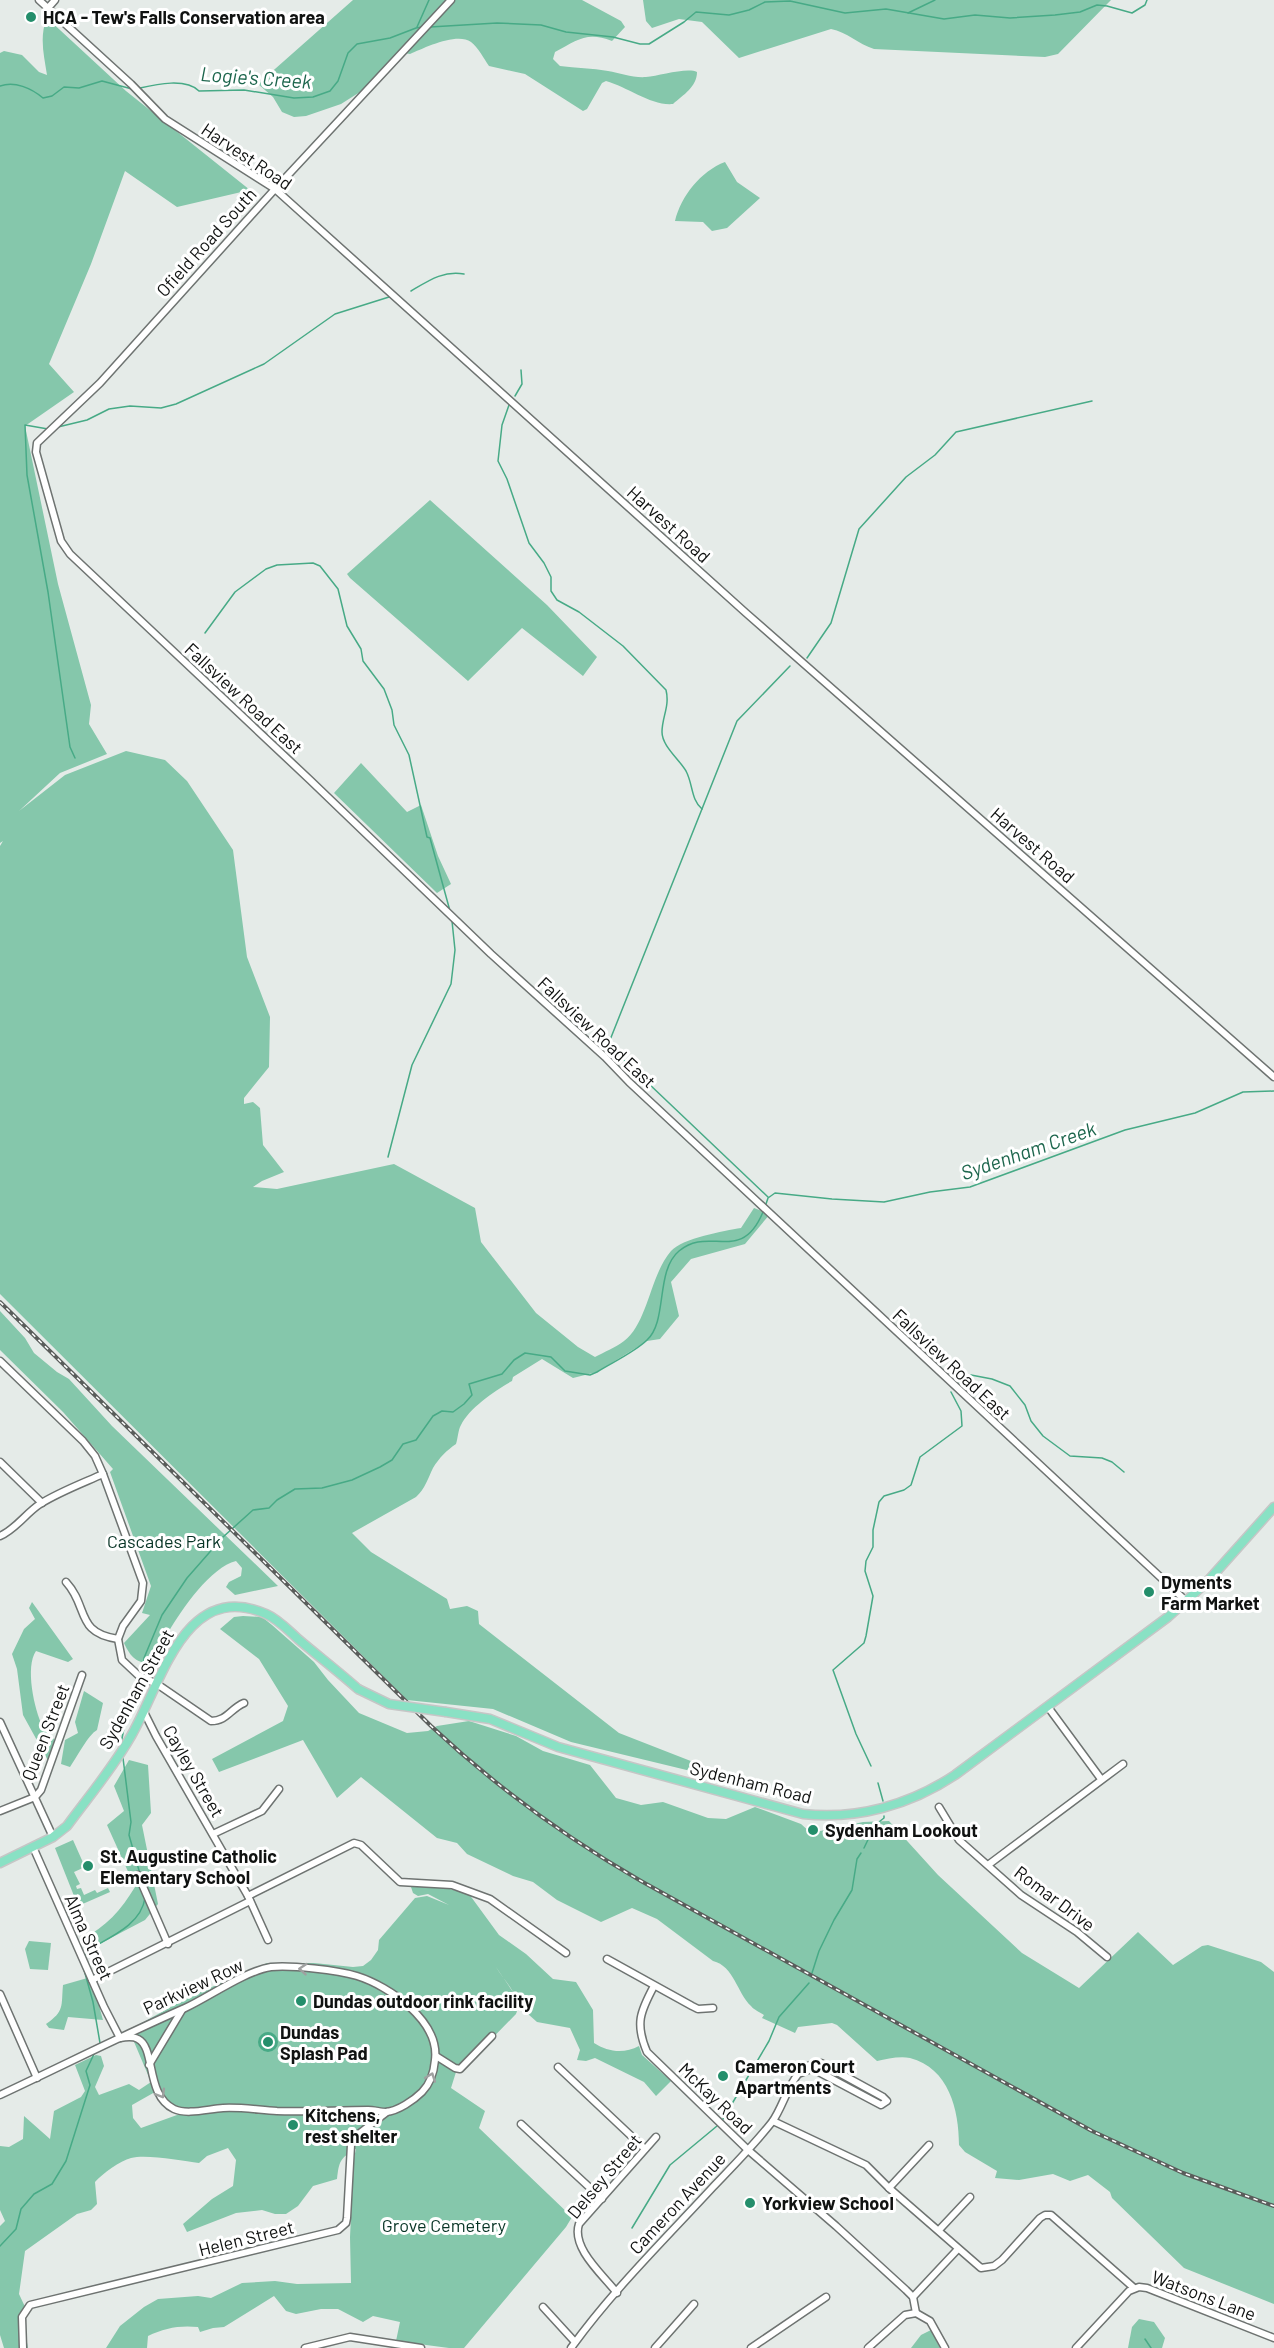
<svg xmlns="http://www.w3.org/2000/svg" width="1274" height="2348" font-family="Barlow,sans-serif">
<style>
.green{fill:#85c7ab;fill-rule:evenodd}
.water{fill:#47aa86}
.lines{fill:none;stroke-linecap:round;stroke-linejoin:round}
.stream{stroke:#47aa86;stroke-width:1.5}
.minor-casing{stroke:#6e7371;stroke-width:9}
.major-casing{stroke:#c6c6c6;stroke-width:11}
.minor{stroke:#fff;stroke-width:6}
.major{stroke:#89e1c4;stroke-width:8}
.rail-casing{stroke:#5a5d5b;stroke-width:4}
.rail{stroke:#fff;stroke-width:1.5;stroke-dasharray:4.5;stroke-linecap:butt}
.major-bridge-casing{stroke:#c6c6c6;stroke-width:11;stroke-linecap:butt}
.major-bridge{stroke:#89e1c4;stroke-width:8}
.oneway{stroke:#9fa0a0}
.poi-dot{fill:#248e6b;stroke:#fff;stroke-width:2}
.labels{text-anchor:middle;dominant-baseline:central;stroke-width:6;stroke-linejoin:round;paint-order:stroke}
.poi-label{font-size:18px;font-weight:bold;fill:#101211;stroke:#fff;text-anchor:start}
.street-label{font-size:18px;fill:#101211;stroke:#fff}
.park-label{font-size:18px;fill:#073425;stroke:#fff}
.water-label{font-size:20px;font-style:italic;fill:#1d664d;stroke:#fff}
</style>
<rect width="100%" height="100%" fill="#e5ebe8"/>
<g class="green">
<path d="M353,0H582L621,21L625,27L612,41C587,31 577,40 555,52L553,59L560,66C576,68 592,68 608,71C620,73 633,78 646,77C659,76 687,67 697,72C697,87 683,95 673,104C651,106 628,87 606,81L602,83L587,109L583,111L525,74L489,66C484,59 478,47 471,42C457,32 424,48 410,54L404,53L360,92L341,104L306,116L294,117L282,112L273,97L258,84Z"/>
<path d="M643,0H1111L1058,54L1045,57L874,49C858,44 847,32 831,29L739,58L702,22L679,19L652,28L646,21Z"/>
<path d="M47,18L126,91L250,190L177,207L125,171L91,264L49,364L74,392L25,426L58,584L91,705L89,724L107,754L60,773L19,811L65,775L126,751L165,760L187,781L233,850L247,957L270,1017L269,1067L244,1098V1104L253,1102L260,1108L263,1145L284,1172L262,1181L253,1187L277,1189L394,1164L475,1208L481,1242L536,1313L578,1347L595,1357C604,1352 615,1348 624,1341C648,1323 650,1275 671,1251C683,1238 724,1231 741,1228L754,1208L770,1214L745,1244L691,1259L671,1282L679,1316L660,1339L647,1341L597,1372L573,1378L542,1359L513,1377L512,1381C496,1390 469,1408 461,1425C458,1430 458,1438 456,1444C447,1450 439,1458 433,1468C428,1478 425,1489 416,1497L352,1533L371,1552L447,1599L450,1609L467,1606L478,1611L479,1624L619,1733L701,1765L699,1773L571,1742L493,1709L407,1700L0,1294V846L3,841L0,843V53L4,51L22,55L39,72L47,75C44,56 39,36 47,18Z"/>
<path d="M725,162L737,182L760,198L727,228L712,231L703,222L675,221C681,196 701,171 725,162Z"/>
<path d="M430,500L547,605L597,657L583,676L522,628L468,681L350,578L347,574Z"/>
<path d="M361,763L407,812L421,805L438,856L451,884L437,893L334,793Z"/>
<path d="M0,1311L25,1338L34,1353L57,1372L69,1379L112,1426L278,1586L235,1595L226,1587L229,1582L241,1576L242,1568L236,1561C211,1567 182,1609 169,1631C163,1643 161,1652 153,1665C136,1662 131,1658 124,1643L150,1615L142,1613L151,1586L110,1472L113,1469L63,1412L0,1350Z"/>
<path d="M32,1602L73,1659L68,1662L36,1651C25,1666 34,1710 43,1727C46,1732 51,1737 56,1741L50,1764L23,1715L17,1669L12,1654L24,1629L35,1619L29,1608Z"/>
<path d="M243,1616L262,1617L272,1625L314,1662L328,1680L359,1713L407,1733L428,1731L437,1726L469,1721L516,1736L543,1751L590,1765L616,1798L641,1805L663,1802L708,1818L726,1819L755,1807L801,1824L811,1833L863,1822L889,1821L938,1875L1022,1953L1079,1988L1138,1932L1173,1965L1202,1946L1208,1945L1261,1962L1274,1972V2304L1184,2268L1112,2198L1110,2192L1088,2175L1070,2181L1053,2174L1019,2180L995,2178L997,2171L965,2152L959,2145C959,2110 949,2068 910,2058C899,2056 887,2059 877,2061L837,2025L832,2023L798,2027L795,2033L762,2018L764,2015C760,2012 754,2010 751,2006C737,1993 734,1966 713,1961L657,1919L632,1908L601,1922L557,1900L533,1882L513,1876L467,1854L457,1843L437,1838L361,1777L337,1798L303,1740L219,1772L212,1759L283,1721L288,1706L259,1659L220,1629L234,1617Z"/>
<path d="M84,1691L103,1703L97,1730C88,1735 77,1757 70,1767L61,1764L65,1740L78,1733L75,1722Z"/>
<path d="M129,1760L148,1765L151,1813L142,1825L158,1904L145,1920L88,1950L82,1939C106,1927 121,1910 135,1887L107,1825L124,1811L114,1786Z"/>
<path d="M73,1840L85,1867L74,1872L80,1884L76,1886L77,1889L81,1888L84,1895L95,1890L97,1893L108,1888L110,1892L78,1906L55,1848Z"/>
<path d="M434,1885L469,1894L499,1935L526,1954L553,1979L576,1982L593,2010L594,2043C608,2052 624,2054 639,2046L642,2055L671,2081L656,2096L644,2082L595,2058L586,2061L577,2060L580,2050L570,2028L537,2022L528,2014L496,1967C504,1981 523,1997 516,2014L462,2069L453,2070L456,2072L451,2088L485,2111L479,2128L572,2217L566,2227L464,2348H449L396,2341L400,2322L373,2316L363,2322L338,2309H321L296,2314L286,2311L274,2296L224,2327L213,2328L200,2332L198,2327C180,2325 164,2328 148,2336L147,2348H106L120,2326L144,2307L158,2299L198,2296L211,2298L242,2283L275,2281L297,2284L351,2283L350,2237L354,2158L356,2149C340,2158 339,2161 337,2179L313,2186L298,2206L286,2214H275L262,2210L236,2213L187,2232L183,2224L212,2199L233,2186L236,2160L228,2148L207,2156L199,2163C182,2161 147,2154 131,2158C120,2161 103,2173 95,2182L97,2204L91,2210L77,2214L25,2251L19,2294L26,2309L23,2319L28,2348H4L0,2335V2226L5,2221L0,2210V2146L9,2147L23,2139L24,2116L50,2139L54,2111L81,2097L85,2091L75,2065L96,2055L101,2056L104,2066L95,2087L99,2095L129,2084L139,2090L151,2082L129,2030L189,1997L267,1963H314L353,1967L363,1966L371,1960L378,1950L379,1940L415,1898L427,1896L449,1905L428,1894L418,1896L413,1893L411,1887ZM154,2088L165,2107L179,2112L200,2113L177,2115L141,2128L133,2118L132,2105L155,2092Z"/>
<path d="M29,1941L51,1943L48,1970L30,1969L25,1949Z"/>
<path d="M91,1977L103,2020L68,2017L64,2030L49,2028L46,2024C65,2011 61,2006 63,1985Z"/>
<path d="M1139,2319L1154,2322L1165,2338L1162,2348H1128L1132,2327Z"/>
<path d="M931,2330L940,2348H911L921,2335Z"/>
</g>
<circle class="water" cx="268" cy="2042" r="10"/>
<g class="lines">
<g class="stream">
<path d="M908,13L935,0"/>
<path d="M417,27L429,0"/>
<path d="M430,27L497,23L541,25L566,32L613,37L640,44H649L684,22L696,12L729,15L749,10L765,2L790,1L845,13L886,9L944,19L975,15L1010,18L1055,15L1080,12L1097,5L1107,6L1132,13L1145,5L1147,0"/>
<path d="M0,86C15,81 31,88 43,98L52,96L64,87L79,88L102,81L132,89"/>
<path d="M140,88C157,84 186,78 199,91L244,90L294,98L313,97L330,91L338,81L348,53L357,44L390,38L416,28L422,27"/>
<path d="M411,291C428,281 444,270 464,274"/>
<path d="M515,396L522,384L521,370"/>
<path d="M509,405L502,425L498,461L507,479L529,543L544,563L551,577V591L557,600L579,612L623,646L666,690C670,706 662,717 662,732C662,746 679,759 686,771C693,784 691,800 702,809"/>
<path d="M58,427L87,420L109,409L130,406L161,408L176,404L264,364L335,314L389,297"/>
<path d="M48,429L25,425L27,475L48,592L70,747L75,758"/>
<path d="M205,633L235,592L266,569L277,565L313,563L320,566L338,589L347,626L361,649L363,661L384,689L392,710L394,725L409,755L427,837L430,838L450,911"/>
<path d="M807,658L831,623L859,529L906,477L935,455L956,432L1092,401"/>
<path d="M388,1157L412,1065L451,984L455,950L452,921"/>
<path d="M768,1197L608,1045L737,721L790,666"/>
<path d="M766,1204L768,1198L775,1193L832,1199L884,1202L930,1192L970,1187L1125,1130L1195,1113L1243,1092L1274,1091"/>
<path d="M959,1382L971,1375L992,1379L1010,1386L1025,1405L1031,1421L1043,1436L1070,1456L1102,1458L1112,1462L1124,1472"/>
<path d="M143,1667L144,1658L162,1615L187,1578L223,1537L253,1510L269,1508L277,1500L295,1489L322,1488L352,1480L380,1467L392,1460L403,1444L416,1440L433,1416L442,1411L453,1412L464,1404L472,1395L469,1384L502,1374L514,1360L525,1353L551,1357L565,1371L590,1375L597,1372C611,1363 635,1352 647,1340C668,1321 655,1271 679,1251C709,1225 741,1265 763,1212"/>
<path d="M121,1744L128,1706L137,1685"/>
<path d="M123,1758L131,1822L129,1835L140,1874"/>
<path d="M871,1766L856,1734L833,1670L864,1643L866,1636L873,1596L865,1571L866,1561L873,1547V1530L879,1502L884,1496L904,1490L911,1485L920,1457L962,1426L961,1411L951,1392"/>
<path d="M878,1783L883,1801"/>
<path d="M864,1848L875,1825L884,1818V1816"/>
<path d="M86,1955L88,1950C110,1937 141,1925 145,1898"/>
<path d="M83,1966L93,2002L100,2043"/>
<path d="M812,1973L819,1951L834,1920L852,1890L857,1859L861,1853"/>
<path d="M723,2119L769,2041L779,2017L809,1983"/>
<path d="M632,2228L670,2165L717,2126"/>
<path d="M0,2246L16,2229L21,2209L34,2194L52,2184L66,2161L90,2085L86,2071L94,2054"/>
<path d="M1145,2339L1151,2348"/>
</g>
<g class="minor-casing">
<g id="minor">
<path d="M39,0L131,84L165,119L275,189L746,613L1274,1077"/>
<path d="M451,0L275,189L100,383L37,443L36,452L61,541L70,554L310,780L491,954L605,1057L629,1082L1186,1601"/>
<path d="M48,8L55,0"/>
<path d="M0,1361L83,1441L95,1456L103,1474L143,1583L141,1601L123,1626L118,1639L122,1660L138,1675L157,1684L211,1721C227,1721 230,1709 244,1703"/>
<path d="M0,1462L42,1503"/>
<path d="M0,1536C15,1530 26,1513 40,1504C59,1492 83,1483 103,1474"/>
<path d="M66,1582C89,1607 75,1633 118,1639"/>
<path d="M1048,1707L1101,1779"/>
<path d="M144,1712L156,1736L248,1896L268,1940"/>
<path d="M0,1722L53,1837"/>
<path d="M939,1807L959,1840L1021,1895L1077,1932L1107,1957"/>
<path d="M0,1811L35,1797L41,1790L82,1675"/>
<path d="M213,1834L262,1811L279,1789"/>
<path d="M33,1847L104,2007L120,2038"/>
<path d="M988,1865L1123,1764"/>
<path d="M138,1875L168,1944"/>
<path d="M248,1896L354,1843L361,1845L400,1882L452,1885L490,1899L566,1953"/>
<path d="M607,1959L692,2006L698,2009L713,2008"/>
<path d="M92,1980L250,1901"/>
<path d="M654,1986C640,2012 635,2024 647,2052L748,2150L836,2226L906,2290L913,2297L916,2313"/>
<path d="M0,1994L37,2078"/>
<path d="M436,2056L455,2068L460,2069L492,2036"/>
<path d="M149,2065L182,2010"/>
<path d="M558,2067L645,2149"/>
<path d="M0,2095C62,2066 123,2035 185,2008C209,1997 245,1971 271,1967C291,1965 337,1970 357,1976C389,1986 440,2021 435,2060C434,2072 431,2083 422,2092C414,2100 398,2111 386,2112C381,2112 374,2110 368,2110C338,2110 308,2112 277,2111C259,2110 241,2107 223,2108C208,2109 187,2115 174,2109C145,2095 156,2048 138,2039C133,2036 126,2037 120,2038"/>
<path d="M773,2121L866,2165L889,2188L981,2268L994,2266L1002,2260L1040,2218L1045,2215H1051L1134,2288"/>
<path d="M521,2124L602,2199"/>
<path d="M889,2188L929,2145"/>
<path d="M939,2230L970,2197"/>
<path d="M617,2293C603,2275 571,2248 579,2224L656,2137"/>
<path d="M913,2297L958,2249"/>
<path d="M543,2307L575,2342"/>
<path d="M23,2348L22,2317L30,2305L338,2230L346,2223L347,2218L351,2145L356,2136L387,2112"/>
<path d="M305,2348L350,2337L421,2348"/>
<path d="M571,2348C613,2290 665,2239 713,2187C733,2166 754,2145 772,2122C787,2102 791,2063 821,2063L883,2097L887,2101L881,2105L815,2070L811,2069L798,2074"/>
<path d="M655,2348L694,2304"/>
<path d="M751,2348L826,2297"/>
<path d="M868,2348L905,2315L916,2313L930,2321L945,2348"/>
<path d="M1076,2348L1129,2291L1139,2287L1147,2288L1274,2338"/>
</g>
</g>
<g class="major-casing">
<g id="major">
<path d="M446,1712L490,1719L558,1747L803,1814C857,1820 910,1805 955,1775L1168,1617L1207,1582L1274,1507"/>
<path d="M0,1863L53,1837L67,1826C89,1796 113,1768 131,1736C161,1685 184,1578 266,1614C278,1619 288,1630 298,1639C318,1656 339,1672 358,1689"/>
</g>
</g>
<use href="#minor" class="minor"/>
<use href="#major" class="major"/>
<g class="rail-casing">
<path id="rail" d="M0,1302L431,1726C495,1786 565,1837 641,1881L1092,2131L1183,2173L1274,2206"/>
</g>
<use href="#rail" class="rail"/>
<g class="major-bridge-casing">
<path id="major-bridge" d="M358,1689L389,1704L446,1712"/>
</g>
<use href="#major-bridge" class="major-bridge"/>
</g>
<defs><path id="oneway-chevron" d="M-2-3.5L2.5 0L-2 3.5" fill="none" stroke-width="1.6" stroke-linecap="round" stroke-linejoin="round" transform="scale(1.5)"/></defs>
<g class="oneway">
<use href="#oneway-chevron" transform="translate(303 1969) rotate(-176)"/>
<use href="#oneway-chevron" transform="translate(431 2077) rotate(-70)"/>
<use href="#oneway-chevron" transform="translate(161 2094) rotate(59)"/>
</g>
<g class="poi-dot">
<circle cx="31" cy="17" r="6"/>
<circle cx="1149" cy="1592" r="6"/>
<circle cx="813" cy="1830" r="6"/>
<circle cx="88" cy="1866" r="6"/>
<circle cx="301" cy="2001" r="6"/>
<circle cx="268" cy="2042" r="6"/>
<circle cx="723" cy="2076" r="6"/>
<circle cx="293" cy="2125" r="6"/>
<circle cx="750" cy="2203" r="6"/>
</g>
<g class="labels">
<g class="poi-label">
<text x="43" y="17">HCA - Tew's Falls Conservation area</text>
<text x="1161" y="1582">Dyments<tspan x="1161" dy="21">Farm Market</tspan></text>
<text x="825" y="1830">Sydenham Lookout</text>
<text x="100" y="1856">St. Augustine Catholic<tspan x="100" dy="21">Elementary School</tspan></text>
<text x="313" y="2001">Dundas outdoor rink facility</text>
<text x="280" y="2032">Dundas<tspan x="280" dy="21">Splash Pad</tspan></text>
<text x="735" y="2066">Cameron Court<tspan x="735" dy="21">Apartments</tspan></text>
<text x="305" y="2115">Kitchens,<tspan x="305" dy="21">rest shelter</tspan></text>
<text x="762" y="2203">Yorkview School</text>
</g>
<g class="street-label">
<text transform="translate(247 156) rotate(34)">Harvest Road</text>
<text transform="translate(206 242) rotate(-48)">Ofield Road South</text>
<text transform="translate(669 524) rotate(42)">Harvest Road</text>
<text transform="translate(244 698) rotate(43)">Fallsview Road East</text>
<text transform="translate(1033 845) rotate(41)">Harvest Road</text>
<text transform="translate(597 1032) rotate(43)">Fallsview Road East</text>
<text transform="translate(952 1364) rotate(43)">Fallsview Road East</text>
<text transform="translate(136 1689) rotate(-61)">Sydenham Street</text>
<text transform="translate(45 1732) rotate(-69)">Queen Street</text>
<text transform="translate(194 1771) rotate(60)">Cayley Street</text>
<text transform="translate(751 1782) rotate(14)">Sydenham Road</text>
<text transform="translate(1055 1898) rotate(37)">Romar Drive</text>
<text transform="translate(89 1937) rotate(66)">Alma Street</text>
<text transform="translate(193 1986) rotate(-25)">Parkview Row</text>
<text transform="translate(716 2098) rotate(44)">McKay Road</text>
<text transform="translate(604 2176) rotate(-50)">Delsey Street</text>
<text transform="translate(677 2203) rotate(-47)">Cameron Avenue</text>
<text transform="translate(246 2238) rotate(-14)">Helen Street</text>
<text transform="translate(1204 2295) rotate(21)">Watsons Lane</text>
</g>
<g class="park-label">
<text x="164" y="1541">Cascades Park</text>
<text x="444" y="2225">Grove Cemetery</text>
</g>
<g class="water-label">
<text transform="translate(256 77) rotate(4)">Logie's Creek</text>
<text transform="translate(1028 1150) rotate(-19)">Sydenham Creek</text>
</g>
</g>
</svg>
